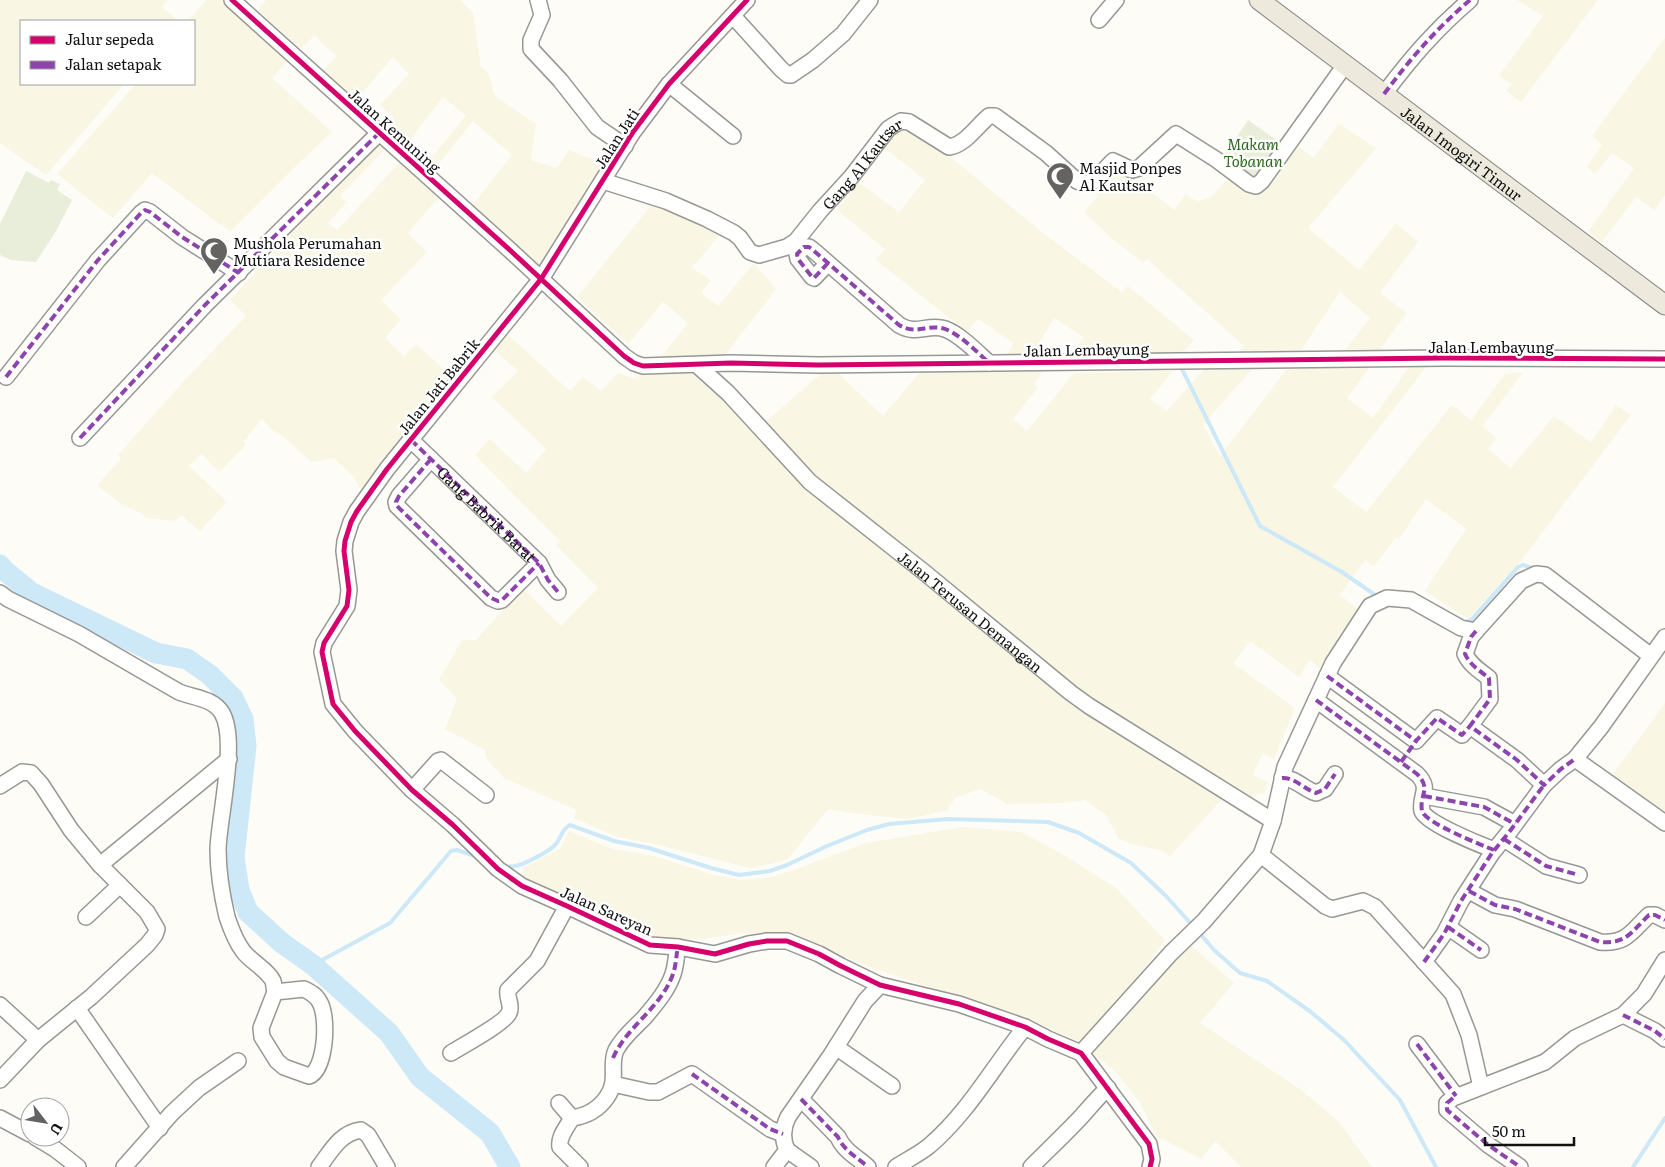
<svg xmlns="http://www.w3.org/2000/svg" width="1665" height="1167" font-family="Literata,serif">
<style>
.farmland{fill:#f9f7e4}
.cemetery{fill:#e9eedb}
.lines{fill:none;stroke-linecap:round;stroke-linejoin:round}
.stream{stroke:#cde8f7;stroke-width:4}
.river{stroke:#cde8f7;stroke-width:21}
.minor-casing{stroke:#979795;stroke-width:18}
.major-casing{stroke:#858482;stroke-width:21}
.minor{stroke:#fffffe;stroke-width:15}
.major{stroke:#ede9dc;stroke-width:19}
.quiet{stroke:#8e44ad;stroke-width:4;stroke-dasharray:8 4;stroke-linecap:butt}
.cycleway-casing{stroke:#fff;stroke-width:8}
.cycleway{stroke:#d6006c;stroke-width:5}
.labels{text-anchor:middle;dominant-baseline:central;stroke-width:5;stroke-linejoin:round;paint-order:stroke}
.street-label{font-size:15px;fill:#111;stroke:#fff}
.park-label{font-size:15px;font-style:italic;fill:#2f6b1f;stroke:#fff}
.poi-label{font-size:15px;fill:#111;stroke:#fff;text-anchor:start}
</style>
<rect width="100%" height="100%" fill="#fdfcf7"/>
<g class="farmland">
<path d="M0,0H168L162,7L177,20L175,21H21V84H124L46,175L0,143Z"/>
<path d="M206,0H223L288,60L272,78L332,132L303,159L230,232L152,173L113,218L57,174L136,84H194V21H188Z"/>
<path d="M266,0H460L473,13L481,67L488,72L495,96L536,124L531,160L557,168L569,150L606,165L541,265L537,266L470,208L512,155L473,121L432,172L425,165L466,116L443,97L404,148L382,130L394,118L380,105L409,74L393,57L355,101L323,71L337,56L314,36L301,49L258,10Z"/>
<path d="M1517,0H1598L1521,102L1506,91L1512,84L1499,76L1543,16Z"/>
<path d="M1665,38V195L1655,210L1636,197L1602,242L1588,232L1634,168L1612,153L1595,174L1587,167L1602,144L1592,136Z"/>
<path d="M1339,124L1376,148L1308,228L1359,270L1396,223L1418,242L1380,293L1407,313L1376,355L1342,354L1370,318L1340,292L1299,353L1236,355L1244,346L1147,259L1143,263L1110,237L1084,212L1098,196L1092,191L1113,168L1130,174L1174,210L1186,194L1190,198L1199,201L1210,198L1227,180H1232L1244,190L1253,194L1260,190L1295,143L1313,158Z"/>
<path d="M904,127L921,135L954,160L1043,233L1122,292L1128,286L1194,340L1180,357H1070L1083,337L1054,318L1032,355L1007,356L1013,343L978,319L967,332L876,260L885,249L837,210L858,182L899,212L925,180L881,145L891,134Z"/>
<path d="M375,141L385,149L340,196L347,202L328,223L337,230L399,163L438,198L408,233L415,241L427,252L381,300L401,319L385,338L404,356L416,344L453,377L363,494L353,476L334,458L311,462L284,437L272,430L262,419L244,441L246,445L219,472L202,454L189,466L227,502L200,531L181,515L175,521L146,518L141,513L122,505L97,485L121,459L118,455L183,382L246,316L230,300Z"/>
<path d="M653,203L721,233L692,268L711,280L701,293L718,306L754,263L776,289L722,359L660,358L688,323L663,302L628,344L577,297Z"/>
<path d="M507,334L570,391L583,377L601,391L618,373L635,379L644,370L697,369L913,568L1224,797L1170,856L1160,850L1131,844L1118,838L1106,815L1085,800L1061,803L1007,804L980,789L955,798L948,810L909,819L858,814L828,809L787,860L750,868L655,844L617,837L574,818L576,810L504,778L486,758L485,750L445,729L457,699L439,680L462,640H476L503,610L501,606L520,586L561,626L598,588L556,545L560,541L475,455L490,439L526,473L546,449L492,397L518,371L494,350Z"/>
<path d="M1371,366L1347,398L1373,418L1409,367L1427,366L1333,487L1366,512L1452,405L1471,420L1505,374L1523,372L1483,426L1496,438L1488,449L1511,468L1554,416L1591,442L1616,405L1631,415L1521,561L1468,619L1425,591L1466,529L1426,499L1399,539L1396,537L1374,567L1365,560L1340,595L1359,610L1321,669L1310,660L1299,677L1250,641L1233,663L1295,708L1274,759L1263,753L1253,775L1268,782L1264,794L1259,793L1253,798L1158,744L1095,703L821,484L765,422L822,373L837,372L883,416L920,372H1042L1034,384L1038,387L1013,419L1027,431L1074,373L1173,371L1150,399L1167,411L1205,368L1251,370L1203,425L1220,456L1287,369Z"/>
<path d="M1665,703V814L1611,777Z"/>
<path d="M963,827L1021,832L1066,856L1117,889L1165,940L1126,993L1080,1042L1019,1016L874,969L787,932L749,933L700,939L666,940L637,931L547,889L523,880V868L560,849L569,831L613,849L654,856L711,874L740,880L766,878L791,871L866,843Z"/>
<path d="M1191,945L1234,983L1200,1023L1300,1089L1339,1122L1372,1167H1241L1215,1141L1201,1159L1156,1136L1141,1104L1116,1072L1103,1061L1095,1058L1093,1051L1145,992Z"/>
</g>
<g class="cemetery">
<path d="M1248,120L1284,145L1257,183L1221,160Z"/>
<path d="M26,171L49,183L51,180L60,184L57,190L72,200L56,231L36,262L11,260L0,255V224Z"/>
</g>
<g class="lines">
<g class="stream">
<path d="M1182,369L1260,526L1342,572L1378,597L1379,596"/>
<path d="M1465,623L1472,619L1518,567L1523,565L1535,569"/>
<path d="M504,865C508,867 511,867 515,866C523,865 548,852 554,846C561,840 561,829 570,825L614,841L649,848L711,868L739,875L770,871L787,865L827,846L867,830L889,824L948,819L1048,822L1079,833L1131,863L1166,896L1193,926"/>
<path d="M1198,931L1214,950L1240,973L1267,981L1311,1012L1344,1040L1400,1100L1436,1167"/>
<path d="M313,965L390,923L451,851L457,850L478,857"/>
<path d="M1633,1167L1665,1118"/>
</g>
<path class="river" d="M0,565L4,570L32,593L156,653L187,659L210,675L233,698L243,719L246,746L234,857L239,890L248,912L282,943L313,965L389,1033L420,1077L490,1133L510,1167"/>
<g class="minor-casing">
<g id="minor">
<path d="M232,0L512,252L624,356L634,363L643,366L731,363L818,365L1443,358L1665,359"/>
<path d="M538,0L542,15L531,40V49L560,80L597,127L625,146"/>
<path d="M747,0L669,84L633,132L541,279L387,469L357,511L351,522L345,541L344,551L349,590L347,606L324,643L322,652L333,704L355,731L412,790L453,825L498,869L522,886L567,906L650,945L678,947L715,954L749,944L767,941H787L819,954L841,966L880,985L959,1004L1025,1027L1048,1039L1081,1053L1149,1144L1152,1159L1150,1167"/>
<path d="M733,16L781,69L788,75H791L813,60L843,34L870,0"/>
<path d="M1099,20L1116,0"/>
<path d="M669,84L733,136"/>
<path d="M1384,94C1411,58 1435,30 1470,0"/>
<path id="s1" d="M603,181L666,201L707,219L734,233L740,238L750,252L759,255L787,247L796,241L820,211L852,176L888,129L894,125L901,121L909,122L949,147C965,145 977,126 989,116H995L1046,153L1077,181L1085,184L1094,181L1113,161L1132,170L1139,168L1176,134L1217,160L1249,184L1256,186L1262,181L1345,65"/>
<path d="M828,263L814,278L812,277L798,259L797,254L804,247H809L813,250L899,325C916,335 925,325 941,328C956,330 978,353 989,363"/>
<path id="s2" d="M697,365L728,393L810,482L924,572L1071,693L1089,706L1273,821"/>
<path d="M6,377L98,260L141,213L145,210L150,212L182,237L239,273"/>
<path d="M80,438L205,305L379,133"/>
<path d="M411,440L539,563L548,580L558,592"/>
<path d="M431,459L399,496L396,502L397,506L491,598L498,601L502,600L539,563"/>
<path d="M0,593L8,599L79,634L179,692C194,698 213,698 222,713C238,740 219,817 218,849C218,871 222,896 227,917C231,929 236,942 243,951C251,962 267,969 273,981C274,984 274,989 275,992"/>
<path d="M1476,631L1471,637L1465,654C1470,665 1480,671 1489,678L1490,699L1470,726L1517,760L1544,785L1561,769L1575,759"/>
<path d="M1665,637L1601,727L1575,759L1665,823"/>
<path d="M1327,676L1416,741L1437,718L1462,735L1470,726"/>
<path d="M1316,700L1417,774C1432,789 1419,795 1422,811C1424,822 1481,845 1494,850"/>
<path d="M1282,778C1294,777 1304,789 1316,793L1325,789L1335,774"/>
<path d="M0,786L22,772L31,773L41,784L71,830L100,865L147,912L157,929L155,935L147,945L91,997L38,1040L0,1080"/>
<path d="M412,790L438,761L441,760L486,795"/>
<path d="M1424,796L1484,807L1515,824"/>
<path d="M1504,839L1546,866L1579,875"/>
<path d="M1261,855L1325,906L1332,909L1363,901L1375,907L1453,994L1469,1035L1481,1087"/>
<path d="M100,865L229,759"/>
<path d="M1469,891L1495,905L1515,909L1600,942C1627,944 1631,932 1649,915H1655L1665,920"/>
<path d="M86,917L120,885"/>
<path d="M1448,927L1481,950"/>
<path d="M1424,962L1444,934L1461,901L1492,853L1510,831L1544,785"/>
<path d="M304,989C310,992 316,995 319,1001C329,1015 326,1070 309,1076L284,1067L277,1061L262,1037L261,1028L275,992Z"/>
<path d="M0,1005L38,1040"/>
<path d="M77,1008L160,1128"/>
<path d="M1623,1015L1655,1031L1665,1039"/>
<path d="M1417,1044L1456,1096"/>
<path d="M836,1047L892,1086"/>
<path d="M451,1053C462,1046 505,1023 509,1013C513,1005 506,998 508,990L537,961L567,906"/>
<path d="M1081,1053L1171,953L1204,921L1261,855L1273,821L1285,767L1333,663L1370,606L1387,598L1411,600L1461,628L1476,631L1521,581L1536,574L1545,575L1651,656"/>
<path d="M613,1084L649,1092H658L692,1074L770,1129L783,1134"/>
<path d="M801,1099L838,1137C844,1151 857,1157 868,1167"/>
<path d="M559,1103L572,1118"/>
<path d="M0,1118L30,1134"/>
<path d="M572,1118C586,1116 599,1109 607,1097C619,1080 609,1065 616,1050C623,1037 634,1028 644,1018C655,1005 668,990 673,974C676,966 676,956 678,947"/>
<path d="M572,1118C567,1127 558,1137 560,1147L580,1167"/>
<path d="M35,1137L55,1149L78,1167"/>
<path d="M787,1150L811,1167"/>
<path d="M124,1167L172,1113L199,1088L238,1061"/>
<path d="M319,1167C331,1151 340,1133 361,1130L368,1135L387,1167"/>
<path d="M774,1167L787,1150C782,1139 782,1129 788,1117L831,1055L865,1001L880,985"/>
<path d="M896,1167C907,1160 919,1154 929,1146C968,1113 993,1067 1025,1027"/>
<path d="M1031,1167C1048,1150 1065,1134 1081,1117C1090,1107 1098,1097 1108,1088"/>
<path d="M1520,1167L1487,1144L1447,1110V1103L1453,1098L1545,1062L1575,1038L1623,1015L1644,994L1665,960"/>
</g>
</g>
<g class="major-casing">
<g id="major">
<path id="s3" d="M1259,0L1665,305"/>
</g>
</g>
<use href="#minor" class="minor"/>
<use href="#major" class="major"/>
<g class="quiet">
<path d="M1384,94C1411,58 1435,30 1470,0"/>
<path d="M828,263L814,278L812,277L798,259L797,254L804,247H809L813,250L899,325C916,335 925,325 941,328C956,330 978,353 989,363"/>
<path d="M6,377L98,260L141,213L145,210L150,212L182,237L239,273"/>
<path d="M80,438L205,305L379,133"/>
<path id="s4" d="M411,440L539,563L548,580L558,592"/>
<path d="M431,459L399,496L396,502L397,506L491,598L498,601L502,600L539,563"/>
<path d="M1476,631L1471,637L1465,654C1470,665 1480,671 1489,678L1490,699L1470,726L1517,760L1544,785L1561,769L1575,759"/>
<path d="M1327,676L1416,741L1437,718L1462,735L1470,726"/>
<path d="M1316,700L1417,774C1432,789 1419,795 1422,811C1424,822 1481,845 1494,850"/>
<path d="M1401,762L1416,741"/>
<path d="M1282,778C1294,777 1304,789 1316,793L1325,789L1335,774"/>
<path d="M1424,796L1484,807L1515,824"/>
<path d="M1504,839L1546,866L1579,875"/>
<path d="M1469,891L1495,905L1515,909L1600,942C1627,944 1631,932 1649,915H1655L1665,920"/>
<path d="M1448,927L1481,950"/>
<path d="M1424,962L1444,934L1461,901L1492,853L1510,831L1544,785"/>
<path d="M1623,1015L1655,1031L1665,1039"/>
<path d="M1417,1044L1456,1096"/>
<path d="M613,1058C627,1026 661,1008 673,974C676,966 676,956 678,947"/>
<path d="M692,1074L770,1129L783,1134"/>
<path d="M1453,1098L1447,1103V1110L1487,1144L1520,1167"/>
<path d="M801,1099L838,1137C844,1151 857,1157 868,1167"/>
</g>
<g class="cycleway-casing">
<g id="cycleway">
<path d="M232,0L512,252L624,356L634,363L643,366L731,363L818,365L1443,358L1665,359"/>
<path d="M747,0L669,84L633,132L541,279L387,469L357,511L351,522L345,541L344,551L349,590L347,606L324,643L322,652L333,704L355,731L412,790L453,825L498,869L522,886L567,906L650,945L678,947L715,954L749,944L767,941H787L819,954L841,966L880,985L959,1004L1025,1027L1048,1039L1081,1053L1149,1144L1152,1159L1150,1167"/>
</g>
</g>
<use href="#cycleway" class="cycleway"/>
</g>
<defs>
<g id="mosque-pin" transform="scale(1.4375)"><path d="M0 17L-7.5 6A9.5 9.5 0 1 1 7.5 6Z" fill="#646362" stroke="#fff"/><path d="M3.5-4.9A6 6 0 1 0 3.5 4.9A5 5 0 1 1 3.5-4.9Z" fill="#fff"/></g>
</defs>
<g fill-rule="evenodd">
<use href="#mosque-pin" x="1060" y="176"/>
<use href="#mosque-pin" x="214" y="251"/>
</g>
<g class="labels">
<g class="street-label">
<text transform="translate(395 130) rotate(42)">Jalan Kemuning</text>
<text transform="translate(616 138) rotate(-57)">Jalan Jati</text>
<text stroke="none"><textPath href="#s3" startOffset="254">Jalan Imogiri Timur</textPath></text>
<text stroke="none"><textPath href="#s1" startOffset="318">Gang Al Kautsar</textPath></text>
<text x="1491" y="346">Jalan Lembayung</text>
<text transform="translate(1086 349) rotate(-1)">Jalan Lembayung</text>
<text transform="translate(438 386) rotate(-51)">Jalan Jati Babrik</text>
<text stroke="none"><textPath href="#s4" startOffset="106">Gang Babrik Barat</textPath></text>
<text stroke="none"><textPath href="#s2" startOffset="369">Jalan Terusan Demangan</textPath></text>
<text transform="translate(607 910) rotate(24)">Jalan Sareyan</text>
</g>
<g class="park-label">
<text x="1253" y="143">Makam<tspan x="1253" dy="17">Tobanan</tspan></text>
</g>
<g class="poi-label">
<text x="1079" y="167">Masjid Ponpes<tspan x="1079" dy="17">Al Kautsar</tspan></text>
<text x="233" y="242">Mushola Perumahan<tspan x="233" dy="17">Mutiara Residence</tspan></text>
</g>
</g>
<rect x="20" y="20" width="175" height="65" fill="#ffffff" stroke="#a0a0a0"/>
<rect x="30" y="36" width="25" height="8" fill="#d6006c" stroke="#a0a0a0"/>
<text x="65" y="45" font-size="15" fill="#111111">Jalur sepeda</text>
<rect x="30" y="61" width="25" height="8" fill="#8e44ad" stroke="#a0a0a0"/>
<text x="65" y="70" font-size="15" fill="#111111">Jalan setapak</text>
<g transform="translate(45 1122) rotate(121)"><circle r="24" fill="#ffffff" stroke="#a0a0a0"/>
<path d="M0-4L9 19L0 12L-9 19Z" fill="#646362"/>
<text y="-8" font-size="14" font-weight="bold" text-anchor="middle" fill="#111111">U</text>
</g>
<path d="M1485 1137v8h89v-8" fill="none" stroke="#111111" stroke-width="2.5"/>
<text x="1492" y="1137" font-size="15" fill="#111111" stroke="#ffffff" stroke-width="4" paint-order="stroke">50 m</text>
</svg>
